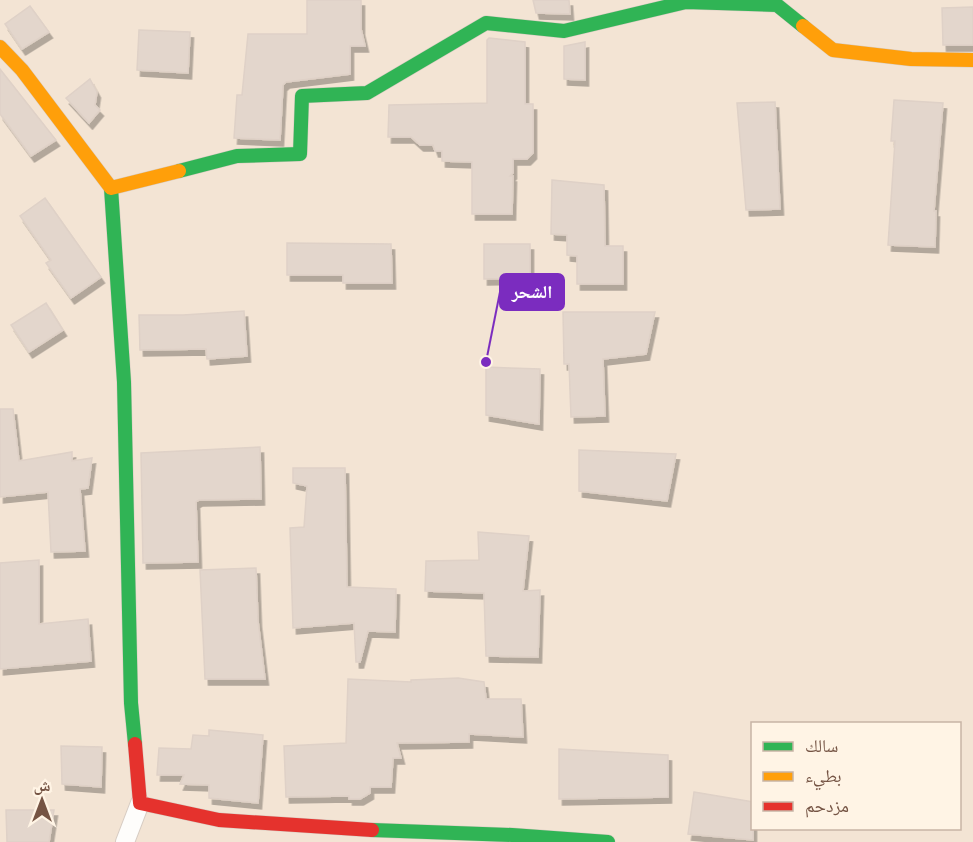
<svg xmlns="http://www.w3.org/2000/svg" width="973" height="842" font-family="Jost,'Noto Naskh Arabic',sans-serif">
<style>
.residential{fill:#f3e4d4;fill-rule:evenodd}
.building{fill:#e3d6cc;stroke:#dfd1c7;stroke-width:1.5;filter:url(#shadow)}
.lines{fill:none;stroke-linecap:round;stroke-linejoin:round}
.street-casing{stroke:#d7ccc3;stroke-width:20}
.fast-casing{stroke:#d7cbc1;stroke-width:15}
.slow-casing{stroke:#d7cbc1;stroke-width:15}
.jam-casing{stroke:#d7cbc1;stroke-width:15}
.street{stroke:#fefdfb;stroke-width:18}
.fast{stroke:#30b455;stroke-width:14}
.slow{stroke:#ff9f0a;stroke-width:14}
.jam{stroke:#e5322d;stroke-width:14}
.leader{fill:none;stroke:#7b2cbf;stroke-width:2}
.callout-dot{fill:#7b2cbf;stroke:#fff4e5;stroke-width:2}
.callout{fill:#7b2cbf;stroke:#7b2cbf;stroke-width:2}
.callout-label{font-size:18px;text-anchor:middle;font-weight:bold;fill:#fff}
</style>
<defs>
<filter id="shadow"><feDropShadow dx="3.5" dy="6" stdDeviation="0" flood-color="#0004"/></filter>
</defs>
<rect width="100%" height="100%" fill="#f6efe5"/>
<path class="residential" d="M0,0H973V842H0ZM752,724H960V828H752Z"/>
<g class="building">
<path d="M307,0H361V29L365,46H350V74L286,82L283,85L280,140L234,138L237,95H242L248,34H307Z"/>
<path d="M533,0H569L570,14L536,13Z"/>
<path d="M30,6L49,32L22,49L5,24Z"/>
<path d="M973,7V45H943L942,8Z"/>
<path d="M139,30L190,32L188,73L137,70Z"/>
<path d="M489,38L525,42V104H533V153L527,159H513V173L510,176H513L512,214H472V162L442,161V151H435L433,145H420L411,137H388L389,105L487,103V40Z"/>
<path d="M585,42V80L564,79V46Z"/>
<path d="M0,69L56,140L31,156L0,114Z"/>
<path d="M90,79L97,92L95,105L100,110L89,123L66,98Z"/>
<path d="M894,100L943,103L934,211H936L935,247L888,245L895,141H891Z"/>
<path d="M775,102L780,209L746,210L737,103Z"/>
<path d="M552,180L604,185L605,246H623V284H577V256L567,255V235L551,234Z"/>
<path d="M45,198L101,277L71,298L46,263L51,260L20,216Z"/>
<path d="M287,243L391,244L392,283H343V275H287Z"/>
<path d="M484,244H530V278L484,279Z"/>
<path d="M46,303L63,330L29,352L11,325Z"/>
<path d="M244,311L247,356L207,359L206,349L140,350L139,315H183Z"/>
<path d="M563,312H655L646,354L603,359L605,416L571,417L569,364H564Z"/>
<path d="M486,367L540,369L539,424L486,415Z"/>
<path d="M0,409H13L19,461L72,452V461L92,458L88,488L80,489L85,551L51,552L48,492L0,497Z"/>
<path d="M260,447L261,499L199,500L196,502L198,562L143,563L141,453Z"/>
<path d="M579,450L676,454L667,501L579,491Z"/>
<path d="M293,468H345L347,587L396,589L395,632L368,631L360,662H356L354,623L293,628L290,528L304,527L307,486L293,483Z"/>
<path d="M478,532L529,536L523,591L540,590L538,657L486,656L484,593L425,591L426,561L479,560Z"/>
<path d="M39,560V624L88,619L91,661L0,669V563Z"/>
<path d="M256,568L258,621L265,679H205L200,570Z"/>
<path d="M458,678L484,682L486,699H521L523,737L469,734V742L397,743L401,758H393L391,787H370V793L360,799H349V796L286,797L284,746L346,743L348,679L411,682V680Z"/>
<path d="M209,730L263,735L258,803L209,798V785L180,784L184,775H157L159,748L191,749L193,735L209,736Z"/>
<path d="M61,746L102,747L101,787L62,784Z"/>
<path d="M559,749L668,755V797L559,799Z"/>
<path d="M694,792L753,802V840L688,834Z"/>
<path d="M6,810H54L49,842H7Z"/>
</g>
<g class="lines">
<g class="street-casing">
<path id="street" d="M125,842L140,803"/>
</g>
<g class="fast-casing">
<g id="fast">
<path d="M179,171L237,156L300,154L302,96L367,93L486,23L564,31L686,2L777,5L803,26"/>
<path d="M111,188L124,382L131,703L135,744"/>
<path d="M372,830L512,835L608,842"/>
</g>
</g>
<g class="slow-casing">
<g id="slow">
<path d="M803,26L833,50L911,59L973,60"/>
<path d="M0,47L22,70L111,188L179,171"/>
</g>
</g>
<g class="jam-casing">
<path id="jam" d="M135,744L140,803L219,820L372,830"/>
</g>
<use href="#street" class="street"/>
<use href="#fast" class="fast"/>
<use href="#slow" class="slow"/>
<use href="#jam" class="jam"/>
</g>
<path class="leader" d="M486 362L500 292"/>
<circle class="callout-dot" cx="486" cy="362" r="6"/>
<rect class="callout" x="500" y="274" width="64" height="36" rx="6"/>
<g class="callout-label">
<text x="532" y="298">الشحر</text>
</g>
<rect x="751" y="722" width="210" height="108" fill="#fff4e5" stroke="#c8b4a5" stroke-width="1.5"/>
<rect x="763" y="742" width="30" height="9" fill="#30b455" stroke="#c8b4a5" stroke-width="1.5"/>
<text x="805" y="752" font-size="18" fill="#755444">سالك</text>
<rect x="763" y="772" width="30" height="9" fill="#ff9f0a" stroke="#c8b4a5" stroke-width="1.5"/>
<text x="805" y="782" font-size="18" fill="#755444">بطيء</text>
<rect x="763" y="802" width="30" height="9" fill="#e5322d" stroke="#c8b4a5" stroke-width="1.5"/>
<text x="805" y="812" font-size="18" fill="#755444">مزدحم</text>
<g transform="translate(42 800)" stroke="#fff4e5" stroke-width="4.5" paint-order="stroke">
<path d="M0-4.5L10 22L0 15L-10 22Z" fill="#755444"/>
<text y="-9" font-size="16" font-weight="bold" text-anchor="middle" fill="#755444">ش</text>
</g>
</svg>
